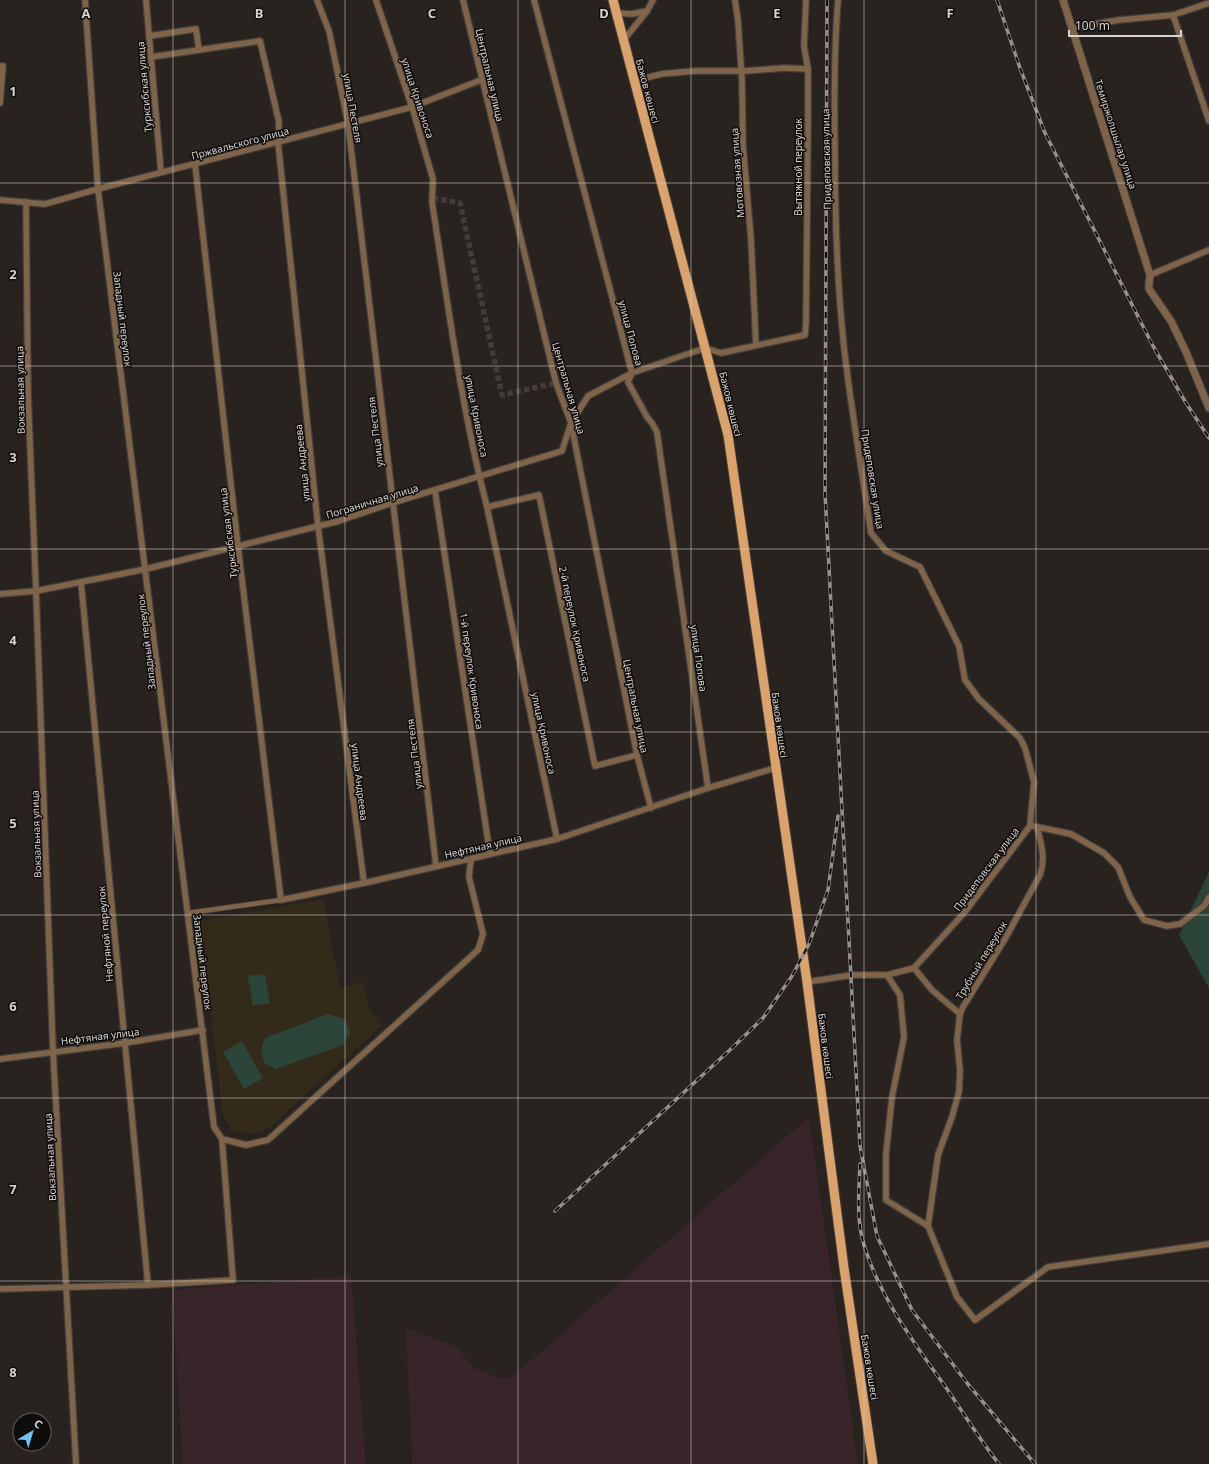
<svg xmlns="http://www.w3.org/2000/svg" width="1209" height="1464" font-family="'Noto Sans',sans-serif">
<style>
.industrial{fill:#38252a}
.education{fill:#342a1a}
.green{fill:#2b4539}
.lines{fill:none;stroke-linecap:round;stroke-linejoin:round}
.minor-tunnel{stroke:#423d3a;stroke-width:5.5;stroke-dasharray:5.5 3;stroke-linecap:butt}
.pedestrian-casing{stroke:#443f3b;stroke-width:6}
.minor-casing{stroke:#443f3b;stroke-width:8}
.tertiary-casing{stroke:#443f3b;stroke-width:9}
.primary-casing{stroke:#443f3b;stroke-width:11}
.pedestrian{stroke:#7f644a;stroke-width:4.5}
.minor{stroke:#7f644a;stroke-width:5.5}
.tertiary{stroke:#7f644a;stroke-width:7}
.primary{stroke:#dba36b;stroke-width:9}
.rail-casing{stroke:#94908d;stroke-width:3.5}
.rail{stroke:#0f0d0b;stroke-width:2;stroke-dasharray:6;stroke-linecap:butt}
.grid{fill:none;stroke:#d7d3d1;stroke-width:1;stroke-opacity:0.55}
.labels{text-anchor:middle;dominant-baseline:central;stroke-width:3;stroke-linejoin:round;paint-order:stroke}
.street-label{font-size:10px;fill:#d7d3d1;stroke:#0f0d0b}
.grid-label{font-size:13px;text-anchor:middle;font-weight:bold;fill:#d7d3d1;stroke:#0f0d0b;stroke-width:3;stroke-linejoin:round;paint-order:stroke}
</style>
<rect width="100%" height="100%" fill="#28231f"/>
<g class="industrial">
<path d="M809,1117L858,1464H412L406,1328L455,1346L476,1369L496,1377L511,1378Z"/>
<path d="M351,1276L366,1464H183L172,1290Z"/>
</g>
<path class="education" d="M325,899L327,920L340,988L363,981L370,1010L381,1026L270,1127L258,1133H243L232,1130L225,1120L222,1110L200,921Z"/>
<g class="green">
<path d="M1209,872V988L1179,935Z"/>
<path d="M265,974L270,1003L253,1006L248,976Z"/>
<path d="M328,1014L345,1019L350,1033L343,1045L276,1069L264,1063L261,1049L265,1038Z"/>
<path d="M242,1041L263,1078L244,1089L223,1052Z"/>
</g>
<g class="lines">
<path class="minor-tunnel" d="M433,198L460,203L502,395L556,383"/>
<g class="pedestrian-casing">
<path id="pedestrian" d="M188,913L281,900"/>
</g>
<g class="minor-casing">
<g id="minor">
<path d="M146,0L161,172"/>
<path d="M317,0L329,31L348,123L436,866"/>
<path d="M376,0L412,107L433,179L432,202C448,304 461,407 487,507L557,839"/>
<path d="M463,0L556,383L571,423L637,755L651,808"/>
<path d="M534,0L632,373L628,382L647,417L652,423L657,432L708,788"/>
<path d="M735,0L738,21L742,81L743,146L751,239L756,345"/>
<path d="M616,13L632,14L647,11"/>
<path d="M1173,15L1209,121"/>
<path d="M1072,28L1119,20L1173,15L1209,3"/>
<path d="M149,36L196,29L199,50"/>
<path d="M623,41L647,11L653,0"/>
<path d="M151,57L260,41L279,122L278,142L318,526L364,883"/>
<path d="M0,66H3L0,103"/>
<path d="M634,81L661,74L694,71H744L784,68L808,69"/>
<path d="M195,164L238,547L281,900L364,883L557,839L708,788L775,768"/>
<path d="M0,200L45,204L98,189L412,107L481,80"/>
<path d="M26,202L28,395L36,591L53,1051L76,1464"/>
<path d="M1150,275L1209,250"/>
<path d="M435,491L490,854"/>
<path d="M487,507L539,495L595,766L637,755"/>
<path d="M81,582L148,1285"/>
<path d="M0,594L36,591L146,569L339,521L392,503L562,451L571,423L588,396L632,373L705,348L721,353L805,335L806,323L808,123V69L804,46L806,0"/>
<path d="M1033,826L1071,834L1104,853L1118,867L1130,897L1144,920L1167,926L1180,924L1205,905L1209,897"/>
<path d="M914,968L932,990L960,1014"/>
<path d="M887,975L900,995L904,1037L892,1097L886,1154V1200L928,1226L957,1297L975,1320L1048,1267L1209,1244"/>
<path d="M807,982L852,975H887L914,968L964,913L1030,826L1034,782L1025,748L1020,738L979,699L965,680L959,646L920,567L886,551L871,533C862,471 851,409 844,347C837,283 835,218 835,154C834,103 834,51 838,0"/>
<path d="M0,1059L125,1043L203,1030"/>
<path d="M222,1139L246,1145L268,1140L478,950L483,934L469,877L471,859"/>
<path d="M928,1226L938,1155L952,1117L959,1092L960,1070L957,1040L960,1014L963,1007L1005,939L1040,875C1046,858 1041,843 1037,827"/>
<path d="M0,1289L148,1285L233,1280L222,1139L214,1127L98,189L85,0"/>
</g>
</g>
<g class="tertiary-casing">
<path id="tertiary" d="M1063,0L1150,275L1149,284V289L1171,321L1186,352L1209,408"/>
</g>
<g class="primary-casing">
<path id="primary" d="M613,0L728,435L807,982L844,1268L873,1464"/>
</g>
<use href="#pedestrian" class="pedestrian"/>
<use href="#minor" class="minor"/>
<use href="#tertiary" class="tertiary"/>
<use href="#primary" class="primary"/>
<g class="rail-casing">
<g id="rail">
<path d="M827,0L825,493L860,1146L877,1236L912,1310L967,1383L1035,1464"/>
<path d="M997,0L1020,68L1045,133L1153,346L1186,403L1209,438"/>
<path d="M860,1164C859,1191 856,1219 864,1245C880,1298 915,1344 947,1389C964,1414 980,1440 999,1464"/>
<path d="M555,1211L732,1048L763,1018L792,976L809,944L828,890L838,816"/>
</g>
</g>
<use href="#rail" class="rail"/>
</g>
<path class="grid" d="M173,0V1464M345,0V1464M518,0V1464M691,0V1464M864,0V1464M1036,0V1464M0,183H1209M0,366H1209M0,549H1209M0,732H1209M0,915H1209M0,1098H1209M0,1281H1209"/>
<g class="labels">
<g class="street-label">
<text transform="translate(490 75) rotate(77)">Центральная улица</text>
<text transform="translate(144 87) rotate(-95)">Турксибская улица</text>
<text transform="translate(648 91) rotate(75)">Бажов көшесі</text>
<text transform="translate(418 98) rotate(72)">улица Кривоноса</text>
<text transform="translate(353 108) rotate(80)">улица Пестеля</text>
<text transform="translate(1116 134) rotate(72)">Темиржолшылар улица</text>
<text transform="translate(240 143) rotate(-15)">Пржвальского улица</text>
<text transform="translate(826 159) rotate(-91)">Придеповская улица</text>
<text transform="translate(798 167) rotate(-90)">Вытяжной переулок</text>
<text transform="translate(737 173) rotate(-94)">Мотовозная улица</text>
<text transform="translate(123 319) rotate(83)">Западный переулок</text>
<text transform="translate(631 333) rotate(75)">улица Попова</text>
<text transform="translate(569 388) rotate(74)">Центральная улица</text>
<text transform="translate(20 390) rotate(-91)">Вокзальная улица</text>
<text transform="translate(731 404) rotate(76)">Бажов көшесі</text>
<text transform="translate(477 416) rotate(79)">улица Кривоноса</text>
<text transform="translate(375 432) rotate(-97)">улица Пестеля</text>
<text transform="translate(302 463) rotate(-96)">улица Андреева</text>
<text transform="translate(873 479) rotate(81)">Придеповская улица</text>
<text transform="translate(372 501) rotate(-17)">Пограничная улица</text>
<text transform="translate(228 533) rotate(-97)">Турксибская улица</text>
<text transform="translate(575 624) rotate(78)">2-й переулок Кривоноса</text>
<text transform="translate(146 642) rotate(-97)">Западный переулок</text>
<text transform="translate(699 658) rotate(82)">улица Попова</text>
<text transform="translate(472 671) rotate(82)">1-й переулок Кривоноса</text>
<text transform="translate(636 706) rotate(79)">Центральная улица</text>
<text transform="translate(780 725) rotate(82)">Бажов көшесі</text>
<text transform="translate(544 733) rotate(78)">улица Кривоноса</text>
<text transform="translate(414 754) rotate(-97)">улица Пестеля</text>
<text transform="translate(360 782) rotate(83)">улица Андреева</text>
<text transform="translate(36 834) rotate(-92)">Вокзальная улица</text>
<text transform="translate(483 846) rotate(-13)">Нефтяная улица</text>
<text transform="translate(986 869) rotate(-53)">Придеповская улица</text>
<text transform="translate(105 934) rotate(-95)">Нефтяной переулок</text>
<text transform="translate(981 960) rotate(-59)">Трубный переулок</text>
<text transform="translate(203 962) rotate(83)">Западный переулок</text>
<text transform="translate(100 1036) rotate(-7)">Нефтяная улица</text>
<text transform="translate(826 1046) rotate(83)">Бажов көшесі</text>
<text transform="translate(50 1157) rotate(-93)">Вокзальная улица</text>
<text transform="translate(870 1367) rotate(81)">Бажов көшесі</text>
</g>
</g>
<g class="grid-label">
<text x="86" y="18">A</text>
<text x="259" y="18">B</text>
<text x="432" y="18">C</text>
<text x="604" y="18">D</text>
<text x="777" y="18">E</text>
<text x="950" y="18">F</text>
<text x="13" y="96">1</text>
<text x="13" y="279">2</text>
<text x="13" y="462">3</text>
<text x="13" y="645">4</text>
<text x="13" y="828">5</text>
<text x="13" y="1011">6</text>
<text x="13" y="1194">7</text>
<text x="13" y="1377">8</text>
</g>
<g transform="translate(32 1432) rotate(38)"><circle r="19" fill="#0f0d0b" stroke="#5f5c5a"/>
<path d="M0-3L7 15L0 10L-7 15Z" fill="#6cc3f2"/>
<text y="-6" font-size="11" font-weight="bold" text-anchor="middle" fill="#d7d3d1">С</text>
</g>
<path d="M1069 30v6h112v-6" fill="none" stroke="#d7d3d1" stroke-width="2"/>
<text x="1075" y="30" font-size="12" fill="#d7d3d1" stroke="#0f0d0b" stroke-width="3" paint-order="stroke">100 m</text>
</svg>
